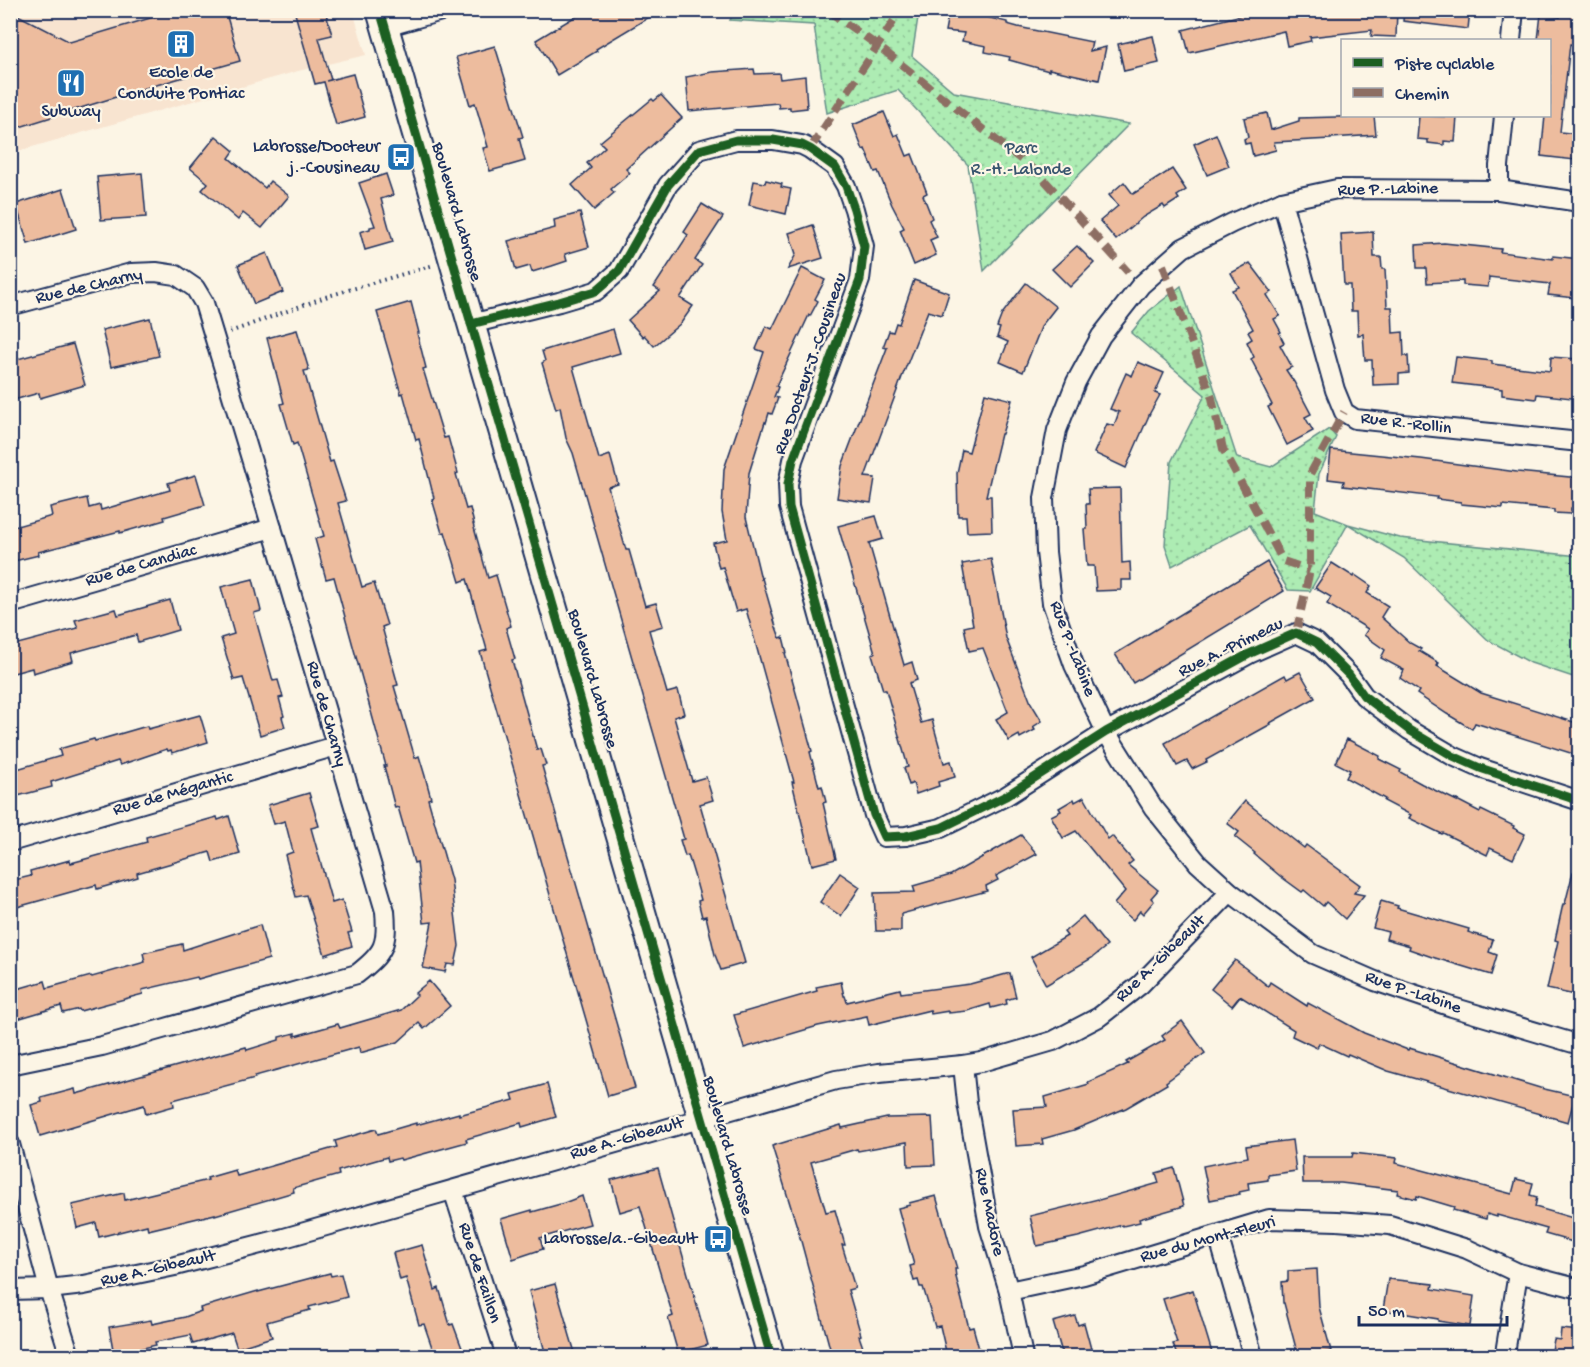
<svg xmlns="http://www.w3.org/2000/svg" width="1590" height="1367" font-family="'Gochi Hand',sans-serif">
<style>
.built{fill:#f8e4d0}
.park{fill:url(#park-dots);stroke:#648e88;stroke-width:1.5}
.building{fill:#edbc9e;stroke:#1b2f5e;stroke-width:1.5}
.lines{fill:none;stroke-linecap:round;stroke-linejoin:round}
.minor-casing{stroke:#1b2f5e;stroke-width:22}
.secondary-casing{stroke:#1b2f5e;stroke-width:30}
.path{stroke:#1b2f5e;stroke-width:4;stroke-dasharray:1.5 4.5;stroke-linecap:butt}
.minor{stroke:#fcf5e5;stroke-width:18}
.secondary{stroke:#fcf5e5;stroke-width:26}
.quiet{stroke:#8d6e63;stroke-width:8;stroke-dasharray:15 8;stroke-linecap:butt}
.cycleway-casing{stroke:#fcf5e5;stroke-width:13}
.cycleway{stroke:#1b5e20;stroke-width:9}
.labels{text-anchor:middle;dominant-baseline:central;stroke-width:4.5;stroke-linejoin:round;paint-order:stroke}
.poi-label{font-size:18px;fill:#1b2f5e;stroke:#fcf5e5}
.park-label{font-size:18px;fill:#38556f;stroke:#fcf5e5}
.street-label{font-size:18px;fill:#1b2f5e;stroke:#fcf5e5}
</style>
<defs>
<pattern id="park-dots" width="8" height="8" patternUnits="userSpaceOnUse" patternTransform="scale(1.5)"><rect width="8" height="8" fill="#adecb3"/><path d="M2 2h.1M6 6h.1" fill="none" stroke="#94cb9c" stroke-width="1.8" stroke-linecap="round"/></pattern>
</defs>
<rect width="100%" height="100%" fill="#fcf5e5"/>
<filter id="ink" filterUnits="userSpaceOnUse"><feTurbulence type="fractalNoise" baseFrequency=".0167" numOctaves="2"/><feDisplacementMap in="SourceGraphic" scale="12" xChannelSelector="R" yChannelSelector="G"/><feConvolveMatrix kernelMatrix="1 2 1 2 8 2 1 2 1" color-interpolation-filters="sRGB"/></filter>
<g filter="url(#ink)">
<path class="built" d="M11,11H353L366,55L298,71L11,153Z"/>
<g class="park">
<path d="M735,11H919L912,56L954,92L1129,124L984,271L968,165L898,90L827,113L814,25L730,20Z"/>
<path d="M1181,286L1237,458L1271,467L1329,429L1336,437L1319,474L1315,511L1348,524L1400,538L1579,556V679L1531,663L1488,640L1404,558L1348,524L1310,591L1288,590L1250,525L1172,566L1165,545L1171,462L1205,395L1131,333L1149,311Z"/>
</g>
<g class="building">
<path d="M177,10H225L240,61L132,92L10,130V11L70,42Z"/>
<path d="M294,10H325L332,35L319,38L331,80L326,81L353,74L365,117L336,125L324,82L315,84Z"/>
<path d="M586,10H661L596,49L597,51L557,75L536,40Z"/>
<path d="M949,10H971L970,13L1007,22V24L1018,27L1092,42L1090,51L1106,47L1099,80L1067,73L1049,69V71L1009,60L1010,57L985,52L986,46L962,41L964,33L945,31Z"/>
<path d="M1261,10H1397L1396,37L1371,36L1372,30L1310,37L1311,41L1287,46L1284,31L1189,53L1183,30Z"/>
<path d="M1404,10H1470L1468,29L1403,21Z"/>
<path d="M1560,10H1580V45L1570,44L1560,132L1578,134L1575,160L1541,156L1545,116H1550V40H1538L1541,14L1560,17Z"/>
<path d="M1153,36L1159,63L1124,71L1118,44Z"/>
<path d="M495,46L523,137L519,138L525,161L490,171L483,148L488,147L475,103L470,105L456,57Z"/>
<path d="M754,69L755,74L779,73L780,79L805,76L807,108L790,110V107L779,108L778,103L689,111L686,77L712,72Z"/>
<path d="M661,95L682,118L626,169L630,173L611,189L614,193L594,210L572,185L591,168L587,163L605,147L600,142L652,99L654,101Z"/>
<path d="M884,112L894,136L898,134L907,156L912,154L927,193L923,195L932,218L929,220L937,237L930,240L936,255L914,265L900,230L904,228L892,205L878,171L875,172L865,149L863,150L853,125Z"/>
<path d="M1267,113L1271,130L1299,121V118L1374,116L1376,135L1331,138V139L1274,142L1276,150L1253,156L1250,143L1245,144L1244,139L1248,137L1244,118Z"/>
<path d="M1419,116L1457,117L1455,142L1444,141V145L1428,143V140L1417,139Z"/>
<path d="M1216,134L1229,166L1207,175L1194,144Z"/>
<path d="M216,136L234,151L229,158L265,188L270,181L289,196L262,228L243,213L238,220L218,203L202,190L208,183L190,168Z"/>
<path d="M1172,169L1186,190L1177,196L1179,199L1165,208L1163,205L1143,217L1116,240L1100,221L1118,206L1109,195L1124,182L1133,194Z"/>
<path d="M142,173L146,217L101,220L97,177Z"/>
<path d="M386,174L393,195L381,199L393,242L365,250L360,232L370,229V227L375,226L359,183Z"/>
<path d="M766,180L782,184L781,187L791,189L786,214L749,205L754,181L765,183Z"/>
<path d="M63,189L76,229L28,244L16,204Z"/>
<path d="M702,204L723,217L695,260L702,265L680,298L693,306L681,323L654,346L644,335L643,337L628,320L660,291L654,287L688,235L684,232Z"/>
<path d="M580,213L589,247L565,254L567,261L552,266L532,272L530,266L516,270L508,241L555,228L554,220Z"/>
<path d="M813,225L823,258L788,269L796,254L789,233Z"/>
<path d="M1373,232L1374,257H1381L1382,269H1385L1387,307H1392L1393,333L1403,332L1404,356H1408L1409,373L1399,374V384L1373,385L1372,360H1365L1363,334L1358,335L1357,311H1351L1350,285H1344L1341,234Z"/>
<path d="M1444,243L1501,249L1500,252L1553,259V256L1580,259V283H1576L1575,298L1548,295L1550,284L1489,277L1488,287L1463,285V281L1427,283L1426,268H1417L1416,245Z"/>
<path d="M1077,246L1094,263L1070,287L1052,269Z"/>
<path d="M267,253L283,292L254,304L238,265Z"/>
<path d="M1250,263L1272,292L1267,295L1280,316L1274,319L1281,332L1279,333L1284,343L1280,345L1292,367L1286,370L1294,382L1311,414L1305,417L1313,431L1287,445L1268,407L1272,405L1261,383L1263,382L1251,359L1254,357L1247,342L1252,339L1248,332L1253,329L1232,290L1239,287L1231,273Z"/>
<path d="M802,268L825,280L815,299L818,301L810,316L809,315L776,386L778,387L774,397L778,398L772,414L769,413L766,423L765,422L749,473L746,517L761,579L762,578L776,627L780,638L783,637L787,653H785L812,751L810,752L819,787L822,786L826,802L823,803L836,859L812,865L792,782H794L746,609L736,612L723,567L719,568L713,543L727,540L722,512L724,469L764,352L756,349L766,326L772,329Z"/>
<path d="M914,280L949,293L942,315L928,311L902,377L865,477L875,478L871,503L837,498L842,466L887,348L883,347L889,331L893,332L896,323L899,324Z"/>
<path d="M1026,283L1056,307L1042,325L1023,372L1000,362L1008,342L997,337L1000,328L997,327L1002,314Z"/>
<path d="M411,302L419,333H417L426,368L423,369L444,438L448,437L458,473L456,474L466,509L470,508L474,524H473L488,578L496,575L511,626L506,628L515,659L512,660L537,750L541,749L546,765L542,766L635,1088L608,1096L480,652L487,650L467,579L460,582L445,532L442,533L432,499L434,498L419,439L416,440L403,393L401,394L377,312Z"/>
<path d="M150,318L159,356L111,367L102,330Z"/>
<path d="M613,329L620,353L573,367L599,459L610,455L618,484L608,487L626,550H629L645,606L656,603L663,626L649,630L667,693L678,690L684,714L674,717L692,781L706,777L713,800L700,804L745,963L721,970L715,955L706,916L702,917L698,901L701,900L695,878L688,855L685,856L680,840L684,839L573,453L566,438L560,407L556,409L542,363L545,361L542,351Z"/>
<path d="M297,330L309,370L304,371L330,462L333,461L346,501L338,503L362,587L374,583L387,625L382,627L398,685L394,686L415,758L419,756L425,776L431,798L428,799L451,880L459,946L455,965L447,964L445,972L423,968L432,922L424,923L417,862L414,863L398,807L395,808L384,766H386L334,577L326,579L315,539L324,536L297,443L293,445L281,404L284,403L267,338Z"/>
<path d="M73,344L85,385L40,398L39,393L10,401V361Z"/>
<path d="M1456,357L1492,361V364L1550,371L1551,357L1578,359L1576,375H1580V399L1537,394L1536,399L1502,395V389L1452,383Z"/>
<path d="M1138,362L1164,373L1155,393L1160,395L1150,413L1126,468L1094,453L1107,424L1114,426L1119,412L1110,409L1126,373L1132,376Z"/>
<path d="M985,393L1012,400L1002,434H1001L986,496H991L992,531L967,532L966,516H958L957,473L962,450L969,452Z"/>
<path d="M1331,450L1421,459L1517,472L1580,478V509L1571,508V514L1554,513V510L1503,505V508L1461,504V502L1436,499L1437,497L1343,486L1344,481L1328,479Z"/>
<path d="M196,475L205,505L164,517L165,520L120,533V531L38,552L39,555L10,562V528L52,516L50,507L87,498L89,508L100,505L101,510L170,490L168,483Z"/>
<path d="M1120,488L1122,563L1130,562L1131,580H1121V590L1096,591L1094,566H1087L1084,529H1087L1086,504H1089L1088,489Z"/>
<path d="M876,516L883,539L869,543L904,665L912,662L917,680L909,683L921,723L932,720L944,763L951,761L955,777L938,782L939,786L916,794L913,783L909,785L904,768L908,767L886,690H883L872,654L875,653L838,526Z"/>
<path d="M991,559L1006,638L1031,703L1042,721L1033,727L1035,730L1020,738L1019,735L1009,741L996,719L1008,712L983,648L969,651L964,627L973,625L962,564Z"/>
<path d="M1267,562L1284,591L1133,683L1115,654Z"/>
<path d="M1332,563L1354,577L1355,575L1371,586L1367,593L1388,606L1381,617L1410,643L1421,649L1419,651L1439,663L1437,666L1481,693L1580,724V756L1475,723L1472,729L1447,714L1417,694L1419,691L1400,678L1404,670L1381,658L1385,650L1364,635L1368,629L1327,604L1331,597L1315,588Z"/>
<path d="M253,579L261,611L254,613L273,681L278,680L283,697L279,698L284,716L282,717L285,727L260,735L243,678L234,680L221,638L234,634L221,587Z"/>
<path d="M170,600L178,630L138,642L136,635L71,653L73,661L33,673L32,668L10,674V646L78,628L75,620L116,609L118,615Z"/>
<path d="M1300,672L1315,698L1270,723L1271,724L1206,760L1207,762L1192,769L1187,761L1177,766L1165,743L1285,675L1287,679Z"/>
<path d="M200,715L208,742L172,753L171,750L168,751L167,749L120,765L118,761L51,782L52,787L10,798V771L61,756L59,749L94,739L95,741L147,726L148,729Z"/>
<path d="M1347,739L1380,756L1379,759L1401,770L1400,772L1422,784L1457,801V800L1480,812L1481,810L1514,826L1513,828L1525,834L1513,859L1490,848L1487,855L1443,833L1442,834L1409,818L1411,815L1384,801L1385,799L1346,778L1350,770L1336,763Z"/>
<path d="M309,793L319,826L311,828L332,903L342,900L352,932L348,933L352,946L325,955L306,895L296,897L285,855L293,852L285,821L274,824L268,805Z"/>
<path d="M1084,797L1108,839L1112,836L1133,861L1128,865L1158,890L1151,898L1154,901L1143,914L1140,911L1133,920L1114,904L1125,891L1076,831L1063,838L1051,816L1061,811L1059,808L1074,799L1075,802Z"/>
<path d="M1245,801L1304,848L1306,845L1360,885L1354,893L1364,895L1345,919L1326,902L1323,906L1304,890L1302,892L1280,876L1254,854L1255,853L1235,837L1239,832L1227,823Z"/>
<path d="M229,816L240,854L213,862L210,852L137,873L138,877L97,889L96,885L10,909V881L31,876L30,871L70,860L71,863L147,842L146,837L217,817L218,820Z"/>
<path d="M1021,835L1037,854L996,876L998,880L986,886L987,891L901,914V931H876L874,893L915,892L913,886L951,875Z"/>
<path d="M1573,872H1580V977L1575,995L1547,989L1558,941L1555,940L1563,904H1565Z"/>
<path d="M840,873L860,887L841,916L820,902Z"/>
<path d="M1381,901L1398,906L1397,908L1469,929L1468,932L1493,940L1489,952L1497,955L1491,975L1432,957L1409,949L1410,946L1386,939L1388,932L1373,928Z"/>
<path d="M1083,916L1107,946L1092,958L1046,985L1031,957L1067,936L1064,932Z"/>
<path d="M260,925L269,959L198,979L197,977L142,990L143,994L80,1011L79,1009L63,1013L61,1006L17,1019L10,991L45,981L47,988L91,976L92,977L145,962L143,953L182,944L183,950Z"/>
<path d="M1235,960L1268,986L1270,982L1307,1006L1308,1003L1364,1033L1408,1050L1409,1048L1540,1088L1575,1096L1568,1122L1388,1071L1348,1054L1347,1056L1319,1043L1317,1048L1292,1036L1294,1030L1240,996L1232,1006L1211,989Z"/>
<path d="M1010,973L1016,997L1006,1000L1007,1004L991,1008L990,1004L967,1011L949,1013V1011L931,1014L930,1010L869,1025L867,1016L818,1026L744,1048L734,1015L817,991L816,987L841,982L844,996H845L847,1002L900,989L901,993L970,984Z"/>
<path d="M429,981L450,1006L424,1029L419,1023L398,1042L360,1053L359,1047L255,1076V1078L173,1100L174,1106L146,1114L144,1105L40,1136L31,1105L42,1102L41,1098L75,1089L76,1094L246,1047L247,1050L279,1040V1037L295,1033V1036L338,1024L340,1028L401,1010L417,995L415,993Z"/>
<path d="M1182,1021L1205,1053L1166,1082L1167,1084L1126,1108L1074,1130L1042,1139L1043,1144L1016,1146L1013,1109L1047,1107L1045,1097L1089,1084L1088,1082L1128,1064L1126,1062L1165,1040L1162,1036Z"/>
<path d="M547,1084L556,1117L522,1127L521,1123L466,1139L467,1142L401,1160L400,1158L388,1161L387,1157L338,1171L339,1175L293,1188L294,1192L215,1215V1214L148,1230L147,1225L99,1237L96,1223L77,1228L72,1205L124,1193L125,1200L208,1180L207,1178L235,1170L237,1176L337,1147L335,1141L376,1129L378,1134L416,1123V1125L459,1113V1115L514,1100L512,1094Z"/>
<path d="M932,1117L935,1165L908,1166L907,1142L858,1151L857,1149L811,1162L826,1212L835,1210L845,1245H842L855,1288L848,1290L861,1335L859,1336L866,1356H832L798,1230L772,1146L841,1125L842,1128L887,1118Z"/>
<path d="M1292,1140L1296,1171L1268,1175V1180L1248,1183L1249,1190L1239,1192L1240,1194L1210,1200L1203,1166L1248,1157L1246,1146Z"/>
<path d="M1353,1153L1397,1158L1396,1163L1512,1194L1516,1179L1533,1183L1530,1195L1537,1197L1535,1207L1580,1220V1244L1545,1234L1547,1229L1497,1215V1217L1487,1214L1486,1219L1453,1210L1454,1207L1417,1196L1416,1199L1397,1194L1398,1190L1341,1183H1303L1302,1157H1352Z"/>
<path d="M658,1168L708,1345L678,1353L668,1318L673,1316L640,1206L620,1212L611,1180Z"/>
<path d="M1174,1168L1184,1206L1139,1219L1140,1222L1123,1226L1122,1225L1078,1237L1037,1246L1030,1216L1098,1199L1099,1200L1159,1183L1156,1173Z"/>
<path d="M582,1196L590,1224L540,1238L543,1249L513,1259L501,1219L532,1210V1212L564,1203Z"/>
<path d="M936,1196L957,1269H955L956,1277L969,1328L973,1327L981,1356H947L940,1326L935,1327L923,1287H920L918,1280L914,1281L910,1266L914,1265L898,1208L910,1205L909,1203Z"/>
<path d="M422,1245L435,1290L439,1288L450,1325L453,1324L465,1356H435L424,1324L419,1325L406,1278L400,1280L393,1253Z"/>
<path d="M1317,1269L1319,1307L1331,1351L1309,1356H1298L1284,1303H1283L1282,1282L1288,1281V1271Z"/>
<path d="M330,1273L331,1276L341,1274L347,1297L309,1307L310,1310L267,1322L272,1337L237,1348L232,1333L193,1344L190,1335L155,1342L156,1345L114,1355L109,1327L151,1320L152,1324L185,1317L201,1311L200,1308L258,1291V1292Z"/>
<path d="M1388,1279L1433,1284L1432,1289L1474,1296L1470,1326L1438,1321V1319L1383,1310Z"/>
<path d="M555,1284L570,1336L576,1356H546L529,1291Z"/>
<path d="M1193,1290L1213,1356H1177L1173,1344L1177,1343L1163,1299Z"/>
<path d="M1075,1316L1078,1325L1084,1323L1091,1349L1063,1356L1053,1322Z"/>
<path d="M1561,1329L1580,1331V1356H1551L1554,1339L1560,1340Z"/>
</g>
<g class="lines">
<g class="minor-casing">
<g id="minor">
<path d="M385,27L445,10"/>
<path d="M1511,40L1514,10"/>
<path d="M1499,190V166L1504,116"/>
<path d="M1282,201L1335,390L1344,412L1355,419L1580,442"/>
<path d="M1580,202L1499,190L1337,189L1282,201L1232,223L1183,248L1141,285L1101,336L1076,382L1057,430L1044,498L1046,552L1052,603L1074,665L1106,732L1153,807L1198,863L1230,892L1313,954L1375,981L1452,1007L1580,1045"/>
<path d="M10,306L131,273L156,272L176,275L195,288L204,303L272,528L385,911C388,945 384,953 357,974L102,1046L10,1065"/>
<path d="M471,324L559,302L596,291L619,271L668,185L699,150L736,140H773L802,145L810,149L835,167L846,186L854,209L864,246L860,280L793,460L788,484L789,507L874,815L884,837L906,836L941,828L1006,796L1106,732L1249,654L1296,633L1317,643L1349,675L1364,696L1409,730L1453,756L1480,768L1580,801"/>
<path d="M10,604L272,528"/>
<path d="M10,842L336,746"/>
<path d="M963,1065L967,1103L989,1226L1009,1291L1023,1356"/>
<path d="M10,1144L49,1289L70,1356"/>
<path d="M453,1190L506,1356"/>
<path d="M1218,1235L1253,1356"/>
<path d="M10,1290L49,1289L84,1285L175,1266L284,1238L836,1080L879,1073L963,1065L981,1062L1053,1041L1099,1017L1140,985L1230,892"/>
<path d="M1009,1291L1084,1275L1269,1219L1337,1221L1390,1225L1467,1249L1518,1273L1580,1289"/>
<path d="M1506,1356L1505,1353L1518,1273"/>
</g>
</g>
<g class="secondary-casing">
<path id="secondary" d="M380,10L771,1356"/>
</g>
<path class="path" d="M230,332L328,296L434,265"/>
<use href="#minor" class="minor"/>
<use href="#secondary" class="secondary"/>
<g class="quiet">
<path d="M827,10L878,46L1039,174L1128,272"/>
<path d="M810,149L901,10"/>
<path d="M1163,265L1212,398L1223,449L1283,561L1310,570"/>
<path d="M1296,633L1310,570V474L1344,412"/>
</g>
<g class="cycleway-casing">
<g id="cycleway">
<path d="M380,10L771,1356"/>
<path d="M471,324L559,302L596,291L619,271L668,185L699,150L736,140H773L802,145L810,149L835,167L846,186L854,209L864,246L860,280L793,460L788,484L789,507L874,815L884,837L906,836L941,828L1006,796L1106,732L1249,654L1296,633L1317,643L1349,675L1364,696L1409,730L1453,756L1480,768L1580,801"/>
</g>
</g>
<use href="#cycleway" class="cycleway"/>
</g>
</g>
<defs>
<g id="building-square" transform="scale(1.5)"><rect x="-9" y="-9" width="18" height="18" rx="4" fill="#1f6fb2" stroke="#fcf5e5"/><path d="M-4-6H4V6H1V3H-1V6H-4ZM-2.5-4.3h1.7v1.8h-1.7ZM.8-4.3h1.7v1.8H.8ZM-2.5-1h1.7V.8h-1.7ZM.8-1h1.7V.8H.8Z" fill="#fff"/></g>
<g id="restaurant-square" transform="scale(1.5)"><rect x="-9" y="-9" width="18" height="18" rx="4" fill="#1f6fb2" stroke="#fcf5e5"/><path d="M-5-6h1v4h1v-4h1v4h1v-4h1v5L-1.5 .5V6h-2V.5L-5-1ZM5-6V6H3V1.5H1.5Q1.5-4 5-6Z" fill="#fff"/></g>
<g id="bus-square" transform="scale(1.5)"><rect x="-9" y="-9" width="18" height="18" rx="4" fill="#1f6fb2" stroke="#fcf5e5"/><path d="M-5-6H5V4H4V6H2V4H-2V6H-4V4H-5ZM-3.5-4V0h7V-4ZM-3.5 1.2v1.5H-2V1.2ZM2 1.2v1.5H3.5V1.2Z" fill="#fff"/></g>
</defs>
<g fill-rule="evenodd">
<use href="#building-square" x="181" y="44"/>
<use href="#restaurant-square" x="71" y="83"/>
<use href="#bus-square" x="401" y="157"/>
<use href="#bus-square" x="718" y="1239"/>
</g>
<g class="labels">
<g class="poi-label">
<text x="181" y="73">Ecole de<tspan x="181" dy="21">Conduite Pontiac</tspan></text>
<text x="71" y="112">Subway</text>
<text x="380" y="147" text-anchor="end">Labrosse/Docteur<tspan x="380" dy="21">j.-Cousineau</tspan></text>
<text x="697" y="1239" text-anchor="end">Labrosse/a.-Gibeault</text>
</g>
<g class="park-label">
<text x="1021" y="149">Parc<tspan x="1021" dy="21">R.-H.-Lalonde</tspan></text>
</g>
<g class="street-label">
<text transform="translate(1388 190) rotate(-1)">Rue P.-Labine</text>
<text transform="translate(456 212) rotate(74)">Boulevard Labrosse</text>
<text transform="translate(89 287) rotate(-13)">Rue de Charny</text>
<text transform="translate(811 364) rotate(-71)">Rue Docteur-J.-Cousineau</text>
<text transform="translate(1406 424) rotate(7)">Rue R.-Rollin</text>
<text transform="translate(141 566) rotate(-16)">Rue de Candiac</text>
<text transform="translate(1231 648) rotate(-26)">Rue A.-Primeau</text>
<text transform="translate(1072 649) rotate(69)">Rue P.-Labine</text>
<text transform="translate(592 679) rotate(74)">Boulevard Labrosse</text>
<text transform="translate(326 714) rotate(74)">Rue de Charny</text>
<text transform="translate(173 794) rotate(-16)">Rue de Mégantic</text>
<text transform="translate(1161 959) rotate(-44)">Rue A.-Gibeault</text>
<text transform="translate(1413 993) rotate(19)">Rue P.-Labine</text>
<text transform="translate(627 1139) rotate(-16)">Rue A.-Gibeault</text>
<text transform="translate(727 1146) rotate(74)">Boulevard Labrosse</text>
<text transform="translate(989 1212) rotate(78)">Rue Madore</text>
<text transform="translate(1208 1240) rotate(-15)">Rue du Mont-Fleuri</text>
<text transform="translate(158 1269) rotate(-13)">Rue A.-Gibeault</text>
<text transform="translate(479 1273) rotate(72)">Rue de Faillon</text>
</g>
</g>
<rect width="1590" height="1367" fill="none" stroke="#fcf5e5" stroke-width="36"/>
<rect x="18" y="18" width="1554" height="1331" fill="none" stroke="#1b2f5e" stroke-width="2" filter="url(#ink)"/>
<rect x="1341" y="39" width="210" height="78" fill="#fcf5e5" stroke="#a2a6af" stroke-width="1.5"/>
<rect x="1353" y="58" width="30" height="9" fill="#1b5e20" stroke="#a2a6af" stroke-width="1.5"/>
<text x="1395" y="69" font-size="18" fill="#1b2f5e">Piste cyclable</text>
<rect x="1353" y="88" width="30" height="9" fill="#8d6e63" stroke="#a2a6af" stroke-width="1.5"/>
<text x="1395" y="99" font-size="18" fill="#1b2f5e">Chemin</text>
<path d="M1359 1316v9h148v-9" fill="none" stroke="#1b2f5e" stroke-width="3"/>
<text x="1368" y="1316" font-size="18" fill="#1b2f5e" stroke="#fcf5e5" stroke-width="4.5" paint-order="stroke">50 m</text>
</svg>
